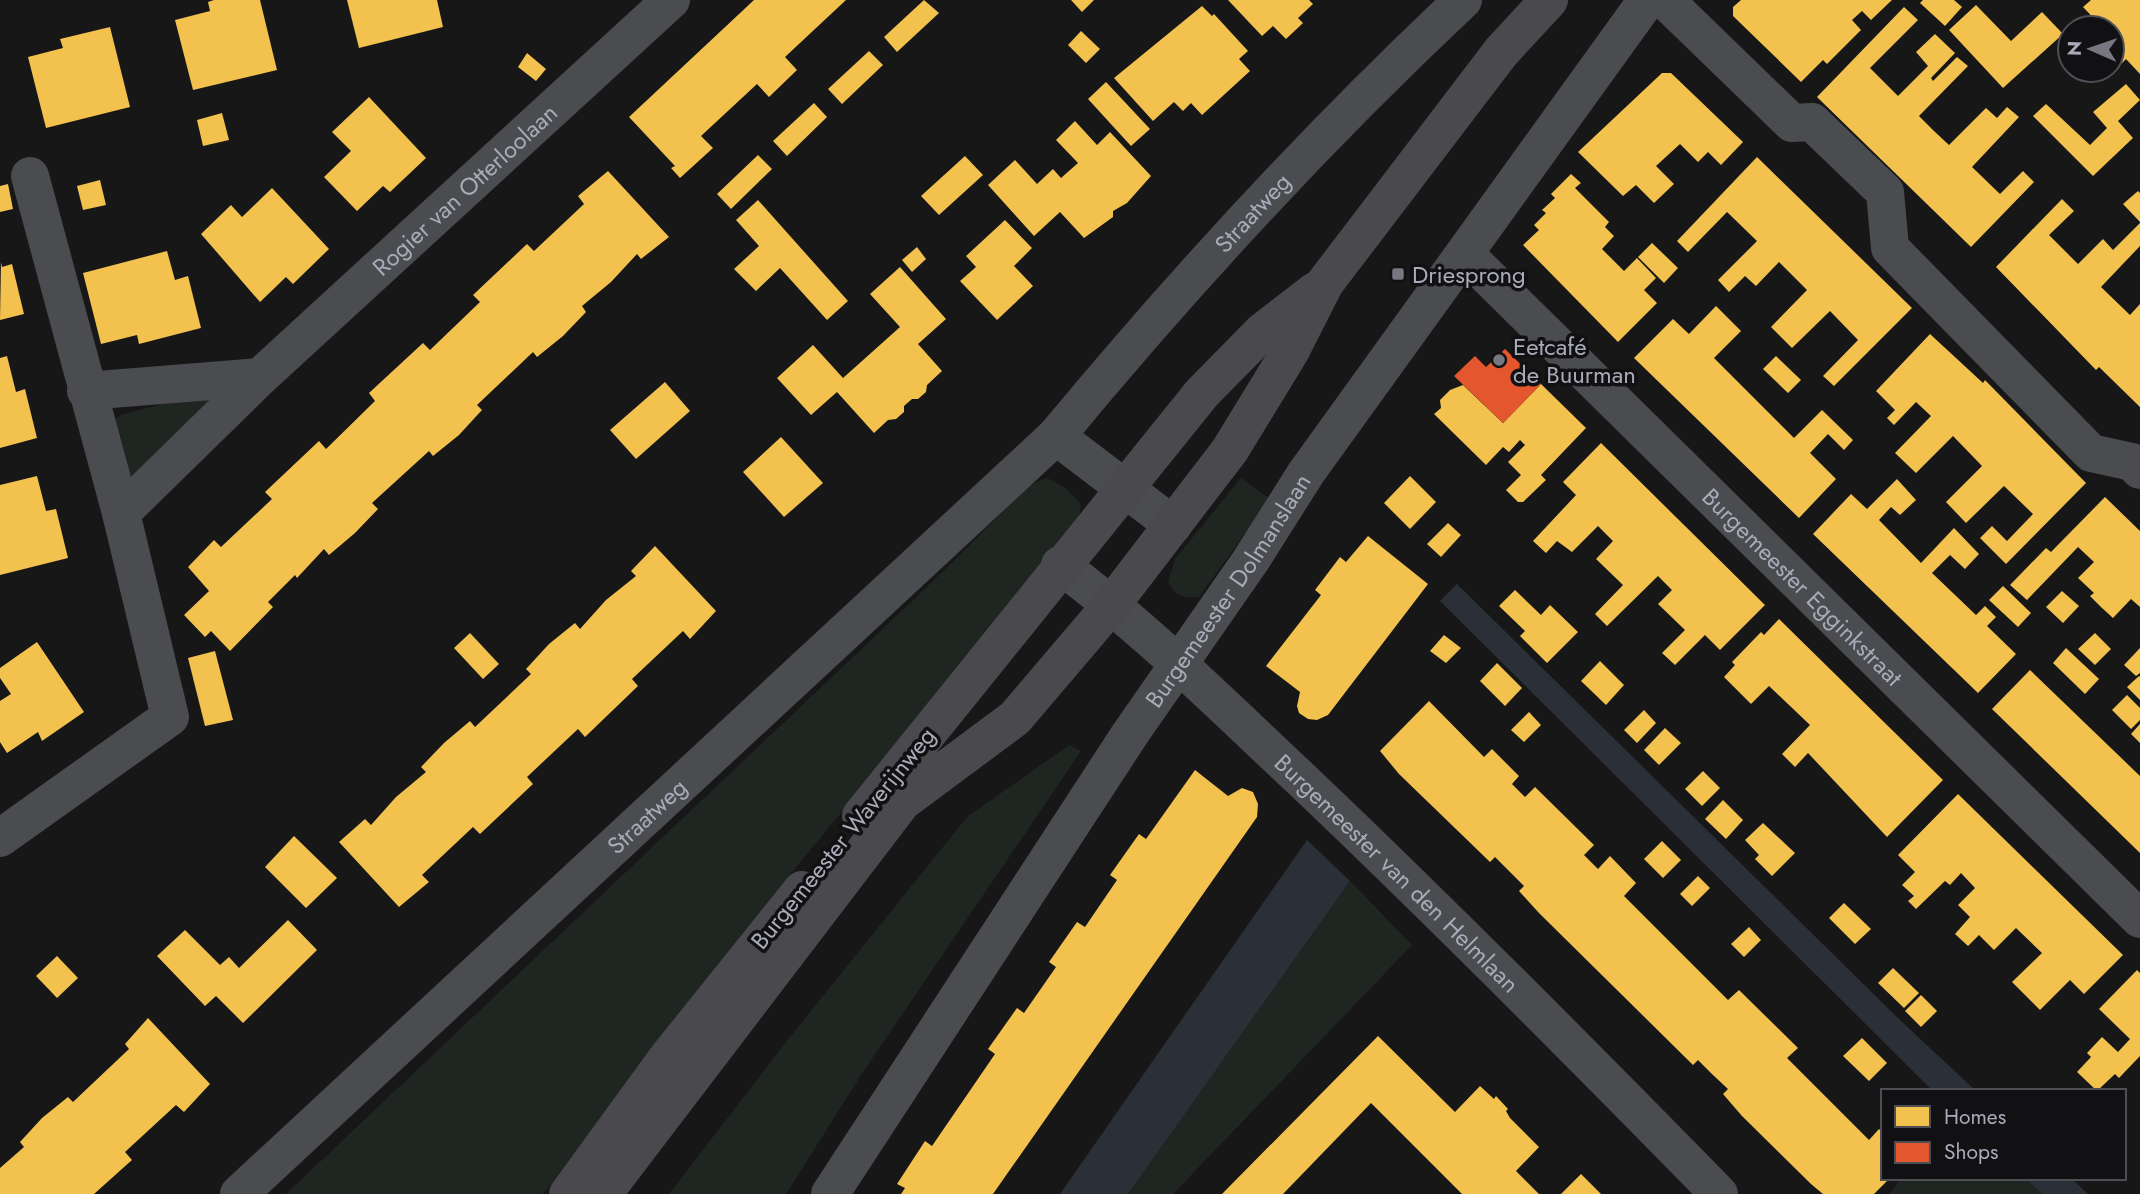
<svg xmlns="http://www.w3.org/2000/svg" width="2140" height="1194" font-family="Jost,sans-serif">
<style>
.green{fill:#1f2621}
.water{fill:#2b3038}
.homes{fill:#f2c14e}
.shops{fill:#e4572e}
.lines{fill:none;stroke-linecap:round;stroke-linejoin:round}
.street{stroke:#4b4c50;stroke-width:38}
.secondary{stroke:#4a4a4e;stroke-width:38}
.poi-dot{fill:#76777f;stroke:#111113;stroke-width:2.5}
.labels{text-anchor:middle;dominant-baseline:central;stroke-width:7;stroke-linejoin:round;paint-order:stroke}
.street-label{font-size:24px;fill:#a9abb7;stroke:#111113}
.poi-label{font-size:24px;fill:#a9abb7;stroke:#111113;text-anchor:start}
</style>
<rect width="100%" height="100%" fill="#171717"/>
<g class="green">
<path d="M207,393L215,395L130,480L114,421L120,415Z"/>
<path d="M1047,478L1066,488L1081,504L1078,526L783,883L543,1194H286L927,587L1030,485Z"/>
<path d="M1241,478L1270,499L1199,597C1184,598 1175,597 1168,582L1175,559Z"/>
<path d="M1069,745L1081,751L863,1072L786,1194H669L786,1042L967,817Z"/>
<path d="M1350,881L1412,945L1173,1194H1128Z"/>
<path d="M1902,1178H2025L2042,1194H1889Z"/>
</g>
<g class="water">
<path d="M1457,584L1901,1021L1976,1091H1933L1440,601Z"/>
<path d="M1307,840L1350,881L1128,1194H1060Z"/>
<path d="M2025,1178H2071L2088,1194H2042Z"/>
</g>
<g class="homes">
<path d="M214,0H260L277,70L193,90L175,20L210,11L208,2Z"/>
<path d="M347,0H437L443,27L359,48Z"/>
<path d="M754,0H846L785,57L797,70L769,97L757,84L701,136L713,148L680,178L671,168L675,166L629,117Z"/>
<path d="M924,0L939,13L897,52L884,37Z"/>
<path d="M1071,0H1094L1082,12Z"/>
<path d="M1228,0H1309L1313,4L1298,18L1303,23L1286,39L1273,26L1262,36Z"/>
<path d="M1741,0H1892L1871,20L1862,11L1852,20L1861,30L1827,64L1823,60L1801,82L1733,16V7Z"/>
<path d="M1923,0H1954L1962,7L1945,26L1920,3Z"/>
<path d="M2091,0H2140V74L2126,59L2111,74L2107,70H2112L2114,40L2112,28H2103L2083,7Z"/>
<path d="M1976,5L2011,41L2042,12L2063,34L2003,88L1949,30Z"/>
<path d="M1202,6L1212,16L1214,14L1248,51L1239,59L1250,71L1202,115L1191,103L1183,111L1174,102L1153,121L1114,78Z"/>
<path d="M1904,7L1918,20L1870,68L1898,96L1928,66L1916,52L1935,34L1955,53L1931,78L1933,81L1957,57L1968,66L1919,116L1934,131L1949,145L1986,108L1997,118L2007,107L2019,117L1972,167L2000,194L2023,171L2034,182L1971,247L1817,97Z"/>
<path d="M110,27L130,107L46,128L28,57L63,48L60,39Z"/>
<path d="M1081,31L1100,49L1086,63L1068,45Z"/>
<path d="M869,51L883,65L842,104L828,89Z"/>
<path d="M527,53L546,69L536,81L518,67Z"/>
<path d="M1662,73H1671L1743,142L1721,165L1708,152L1698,162L1680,144L1656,166L1674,184L1654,203L1636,185L1623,196L1578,152Z"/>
<path d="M1106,82L1150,129L1131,146L1088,99Z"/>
<path d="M2126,84L2140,100L2118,121L2133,138L2093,176L2033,116L2046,104L2090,145L2107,128L2093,112Z"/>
<path d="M369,97L426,158L390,192L383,186L357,211L324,177L351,151L332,132Z"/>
<path d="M814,103L827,117L787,156L773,141Z"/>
<path d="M222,113L229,140L203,146L197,120Z"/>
<path d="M1075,121L1097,145L1110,132L1151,176L1127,203L1113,211V217L1084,238L1060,212L1034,236L988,185L1015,160L1037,184L1053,169L1061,178L1078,163L1056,140Z"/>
<path d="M758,155L772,169L731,209L717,194Z"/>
<path d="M965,156L983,175L939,215L921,196Z"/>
<path d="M1757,157L1912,308L1834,386L1823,376L1858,340L1830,311L1792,348L1771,327L1807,290L1779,262L1756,286L1745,276L1729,292L1718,280L1757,241L1727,212L1688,252L1677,241Z"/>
<path d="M608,171L669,237L641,259L637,254L611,282L582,306L586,312L563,336L537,357L533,352L477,405L482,410L459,435L433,456L429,451L372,503L378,509L355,533L329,555L324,549L297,578L295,575L268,602L273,607L230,651L211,631L205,637L184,615L209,591L188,567L214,540L221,547L272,499L265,492L319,441L326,449L375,401L369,393L423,343L430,350L480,302L473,295L527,244L534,251L584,204L578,196Z"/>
<path d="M1571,174L1581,183L1575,188L1609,222L1605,227L1614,236L1602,249L1624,271L1637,258L1656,278L1644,290L1657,303L1618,342L1523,245L1539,230L1534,225L1546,213L1542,210L1555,198L1551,194Z"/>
<path d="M100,180L106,205L83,210L77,186Z"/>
<path d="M8,184L13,209L0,212V186Z"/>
<path d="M272,188L329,249L293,284L286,277L260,302L201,234L231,205L242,217Z"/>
<path d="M2138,191L2140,193V222L2123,204Z"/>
<path d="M2062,199L2074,211L2049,235L2078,264L2103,239L2113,250L2140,223V246L2101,287L2130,315L2140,304V407L2099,367L2096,370L1996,267Z"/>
<path d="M758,200L848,301L827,320L780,268L756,291L734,269L759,246L736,220Z"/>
<path d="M1005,220L1032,248L1014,266L1033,286L997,320L960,281L976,267L966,256Z"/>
<path d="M1652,243L1678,268L1664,283L1638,257Z"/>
<path d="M917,247L926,259L912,272L902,260Z"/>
<path d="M167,251L175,280L188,276L201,328L139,344L137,335L101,344L83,273Z"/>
<path d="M1,262L2,267L12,264L24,314L0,320Z"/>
<path d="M900,267L946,319L918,344L942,371L927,385L926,392L918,399H912L904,406V412L896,419L888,420L874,433L837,392L811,415L777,378L813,345L843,378L900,327L870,294Z"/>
<path d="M1716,306L1741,331L1714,358L1794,438L1822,410L1853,440L1844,450L1828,434L1810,453L1836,479L1799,518L1634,358L1673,319L1689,334Z"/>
<path d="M1930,334L1983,383L1985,380L2086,483L2006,564L1980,538L1992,526L2007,541L2033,514L2004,486L1966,523L1946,502L1982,466L1953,436L1916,473L1895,453L1931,416L1916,402L1894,425L1887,418L1895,410L1876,391Z"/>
<path d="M7,356L16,392L25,389L37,438L0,448V358Z"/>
<path d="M1776,356L1801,380L1788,393L1763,369Z"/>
<path d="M665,382L690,411L636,459L610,430Z"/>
<path d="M1541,384L1586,428L1541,475L1546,480L1523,502H1518L1506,490L1521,475L1508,462L1525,445L1520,440L1509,452L1503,447L1486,465L1434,414L1441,408L1440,400L1450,390L1463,385L1503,423Z"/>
<path d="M781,437L823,483L784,517L743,472Z"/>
<path d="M1601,443L1765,605L1720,650L1705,635L1675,665L1662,653L1685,630L1658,604L1672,590L1658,576L1607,626L1595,614L1623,585L1596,559L1613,541L1598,526L1572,552L1557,541L1546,553L1533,541L1576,495L1563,482Z"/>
<path d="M37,476L46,511L56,509L68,558L0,575V485Z"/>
<path d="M1410,476L1436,502L1410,529L1384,503Z"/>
<path d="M1897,479L1916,500L1900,515L1891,507L1879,520L1921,563L1954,528L1979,554L1965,569L1950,555L1932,573L1976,615L1985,606L1996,617L1987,626L2016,654L1978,693L1813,534L1851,494L1867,509Z"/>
<path d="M2105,497L2140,531V607L2131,599L2113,618L2102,608L2090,596L2094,593L2078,578L2094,562L2078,547L2027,600L2010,585L2046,548L2051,552Z"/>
<path d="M1448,523L1461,535L1441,557L1427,544Z"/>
<path d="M1368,536L1428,584L1328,715L1317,720L1308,719L1299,713L1297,706L1300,692L1266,666L1321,595L1315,590L1340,557L1346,562Z"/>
<path d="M655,546L716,611L690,639L683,631L632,679L638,686L585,737L578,729L527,777L533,784L480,834L473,827L422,875L429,882L399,907L339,842L365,819L371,825L396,797L426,772L421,767L444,743L470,721L475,727L531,674L526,669L549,644L575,623L580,629L606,600L636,576L631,571Z"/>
<path d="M2003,586L2031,613L2018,627L1989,600Z"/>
<path d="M1515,590L1541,615L1550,605L1578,632L1547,663L1520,636L1525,631L1499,606Z"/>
<path d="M2062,591L2079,606L2063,623L2046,607Z"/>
<path d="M1779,619L1943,780L1887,837L1808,753L1795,767L1782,754L1810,725L1769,686L1751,704L1724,677L1735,665L1732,662L1761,632L1764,635Z"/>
<path d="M470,633L499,664L483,679L454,648Z"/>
<path d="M2095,633L2111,649L2095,665L2078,649Z"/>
<path d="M1444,635L1461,648L1446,663L1430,651Z"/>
<path d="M37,642L84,712L42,741L38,732L7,753L0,742V701L11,694L0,678V668Z"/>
<path d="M2066,648L2099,679L2085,694L2053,663Z"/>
<path d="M2140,648V673L2136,676L2124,665Z"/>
<path d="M215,651L233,720L205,726L188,658Z"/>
<path d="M1600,661L1624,685L1606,705L1581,681Z"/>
<path d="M1497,663L1522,688L1505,706L1480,681Z"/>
<path d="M2030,670L2140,776V853L1992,709Z"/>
<path d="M2139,676L2140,677V700L2127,687Z"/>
<path d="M2127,695L2140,708V720L2131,729L2112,710Z"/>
<path d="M1429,701L1484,757L1492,749L1519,776L1512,784L1525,797L1535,787L1594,845L1584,855L1598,869L1610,856L1636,883L1624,896L1728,1000L1739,990L1798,1048L1787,1058L1869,1140L1879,1129L1883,1133V1178H1890L1874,1194H1823L1811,1184L1742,1116L1723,1094L1728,1089L1713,1075L1698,1060L1693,1065L1539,913L1519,891L1524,886L1495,857L1490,862L1399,774L1380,751Z"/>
<path d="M1644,710L1656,723L1637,743L1624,730Z"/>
<path d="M1529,712L1541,725L1524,742L1511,730Z"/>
<path d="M2140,724V743L2131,734Z"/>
<path d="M1665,728L1681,743L1659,765L1644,750Z"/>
<path d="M1195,770L1228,796L1242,788L1253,792L1258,804L1257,817L993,1194H901L905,1188L897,1184L925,1141L932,1146L995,1054L988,1049L1017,1008L1024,1013L1056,967L1049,962L1077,922L1085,927L1117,880L1110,875L1139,834L1146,839Z"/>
<path d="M1703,771L1720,788L1702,806L1685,789Z"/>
<path d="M1958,794L2123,955L2084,994L2070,980L2040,1010L2012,982L2042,953L2016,928L1994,950L1979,935L1968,946L1955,934L1970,917L1958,905L1975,888L1961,873L1950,885L1945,881L1916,909L1908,901L1914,896L1902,885L1915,872L1898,855Z"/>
<path d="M1723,800L1743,820L1726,839L1705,819Z"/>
<path d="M1763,823L1795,853L1772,876L1755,859L1759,855L1745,840Z"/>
<path d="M294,836L337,878L306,908L265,867Z"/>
<path d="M1662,841L1681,860L1663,878L1644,859Z"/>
<path d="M1698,876L1710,888L1692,906L1680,894Z"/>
<path d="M1844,903L1871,929L1855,944L1829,918Z"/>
<path d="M288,920L317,950L243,1023L216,996L205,1006L157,956L185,930L220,965L229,957L239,968Z"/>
<path d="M1749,927L1761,940L1744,957L1731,944Z"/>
<path d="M57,956L78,978L57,998L36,976Z"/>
<path d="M1893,968L1919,993L1904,1008L1878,983Z"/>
<path d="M2137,970L2140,973V1056L2119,1078L2115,1074L2097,1091L2077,1072L2091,1057L2087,1053L2102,1037L2118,1052L2130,1039L2099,1009Z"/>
<path d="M1921,995L1937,1011L1921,1027L1905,1011Z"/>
<path d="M148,1018L210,1084L184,1112L176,1105L125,1152L132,1160L94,1194H0V1168L24,1147L20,1142L42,1118L68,1097L73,1102L129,1049L125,1044Z"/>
<path d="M1378,1036L1455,1112L1480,1086L1494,1099L1496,1096L1508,1109L1506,1111L1510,1118L1539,1147L1516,1171L1539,1194H1462L1371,1103L1283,1194H1222Z"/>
<path d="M1862,1038L1887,1063L1869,1081L1843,1056Z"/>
<path d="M1581,1174L1601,1194H1561Z"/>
</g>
<path class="shops" d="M1505,349L1541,384L1503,423L1454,376L1475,356L1486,367Z"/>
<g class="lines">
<g class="street">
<path d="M1665,0L1792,123L1812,122L1885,192L1890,248L2091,453L2132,462L2140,470"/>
<path id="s1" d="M1465,254L2140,919"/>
<path d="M86,391L260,377"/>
<path d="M1056,436L1173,525"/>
<path id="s2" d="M121,513L260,377L671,0"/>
<path id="s3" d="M1060,565C1147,630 1223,706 1302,780C1444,915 1582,1054 1719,1194"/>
<path d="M0,838L170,717L121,513L30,176"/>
<path id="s4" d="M239,1194L1056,436C1182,284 1319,135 1463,0"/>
<path id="s5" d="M830,1194L1130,734L1251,560L1306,473L1647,0"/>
</g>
<g class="secondary">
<path d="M861,816L1202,393L1262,332L1315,291"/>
<path d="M568,1194L668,1057L802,890"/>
<path d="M603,1194L902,802L1015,718L1112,604L1230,450L1291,350L1325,283L1501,52L1549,0"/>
</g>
</g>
<g class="poi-dot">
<rect x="1391" y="267" width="14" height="14" rx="3.5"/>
<circle cx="1499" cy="360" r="7"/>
</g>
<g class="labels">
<g class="street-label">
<text stroke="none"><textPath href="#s2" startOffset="472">Rogier van Otterloolaan</textPath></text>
<text stroke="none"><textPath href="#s4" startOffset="1412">Straatweg</textPath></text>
<text stroke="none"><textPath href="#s1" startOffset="474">Burgemeester Egginkstraat</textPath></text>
<text stroke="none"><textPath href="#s5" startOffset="723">Burgemeester Dolmanslaan</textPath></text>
<text stroke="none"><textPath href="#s4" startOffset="556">Straatweg</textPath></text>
<text transform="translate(843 838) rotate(-51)">Burgemeester Waverijnweg</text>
<text stroke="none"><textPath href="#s3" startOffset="457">Burgemeester van den Helmlaan</textPath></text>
</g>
<g class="poi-label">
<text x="1412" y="274">Driesprong</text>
<text x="1513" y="346">Eetcafé<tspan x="1513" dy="28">de Buurman</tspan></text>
</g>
</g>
<rect x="1881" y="1089" width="245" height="91" fill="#111113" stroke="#4e4f55" stroke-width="2"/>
<rect x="1895" y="1106" width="35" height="21" fill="#f2c14e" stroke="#4e4f55" stroke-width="2"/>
<text x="1944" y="1124" font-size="21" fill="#a9abb7">Homes</text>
<rect x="1895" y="1142" width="35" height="21" fill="#e4572e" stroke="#4e4f55" stroke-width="2"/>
<text x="1944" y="1159" font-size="21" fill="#a9abb7">Shops</text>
<g transform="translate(2091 49) rotate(272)"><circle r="33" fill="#111113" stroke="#4e4f55" stroke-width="2"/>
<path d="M0-5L12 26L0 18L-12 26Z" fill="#76777f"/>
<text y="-10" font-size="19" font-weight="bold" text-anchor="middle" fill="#a9abb7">N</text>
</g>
</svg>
